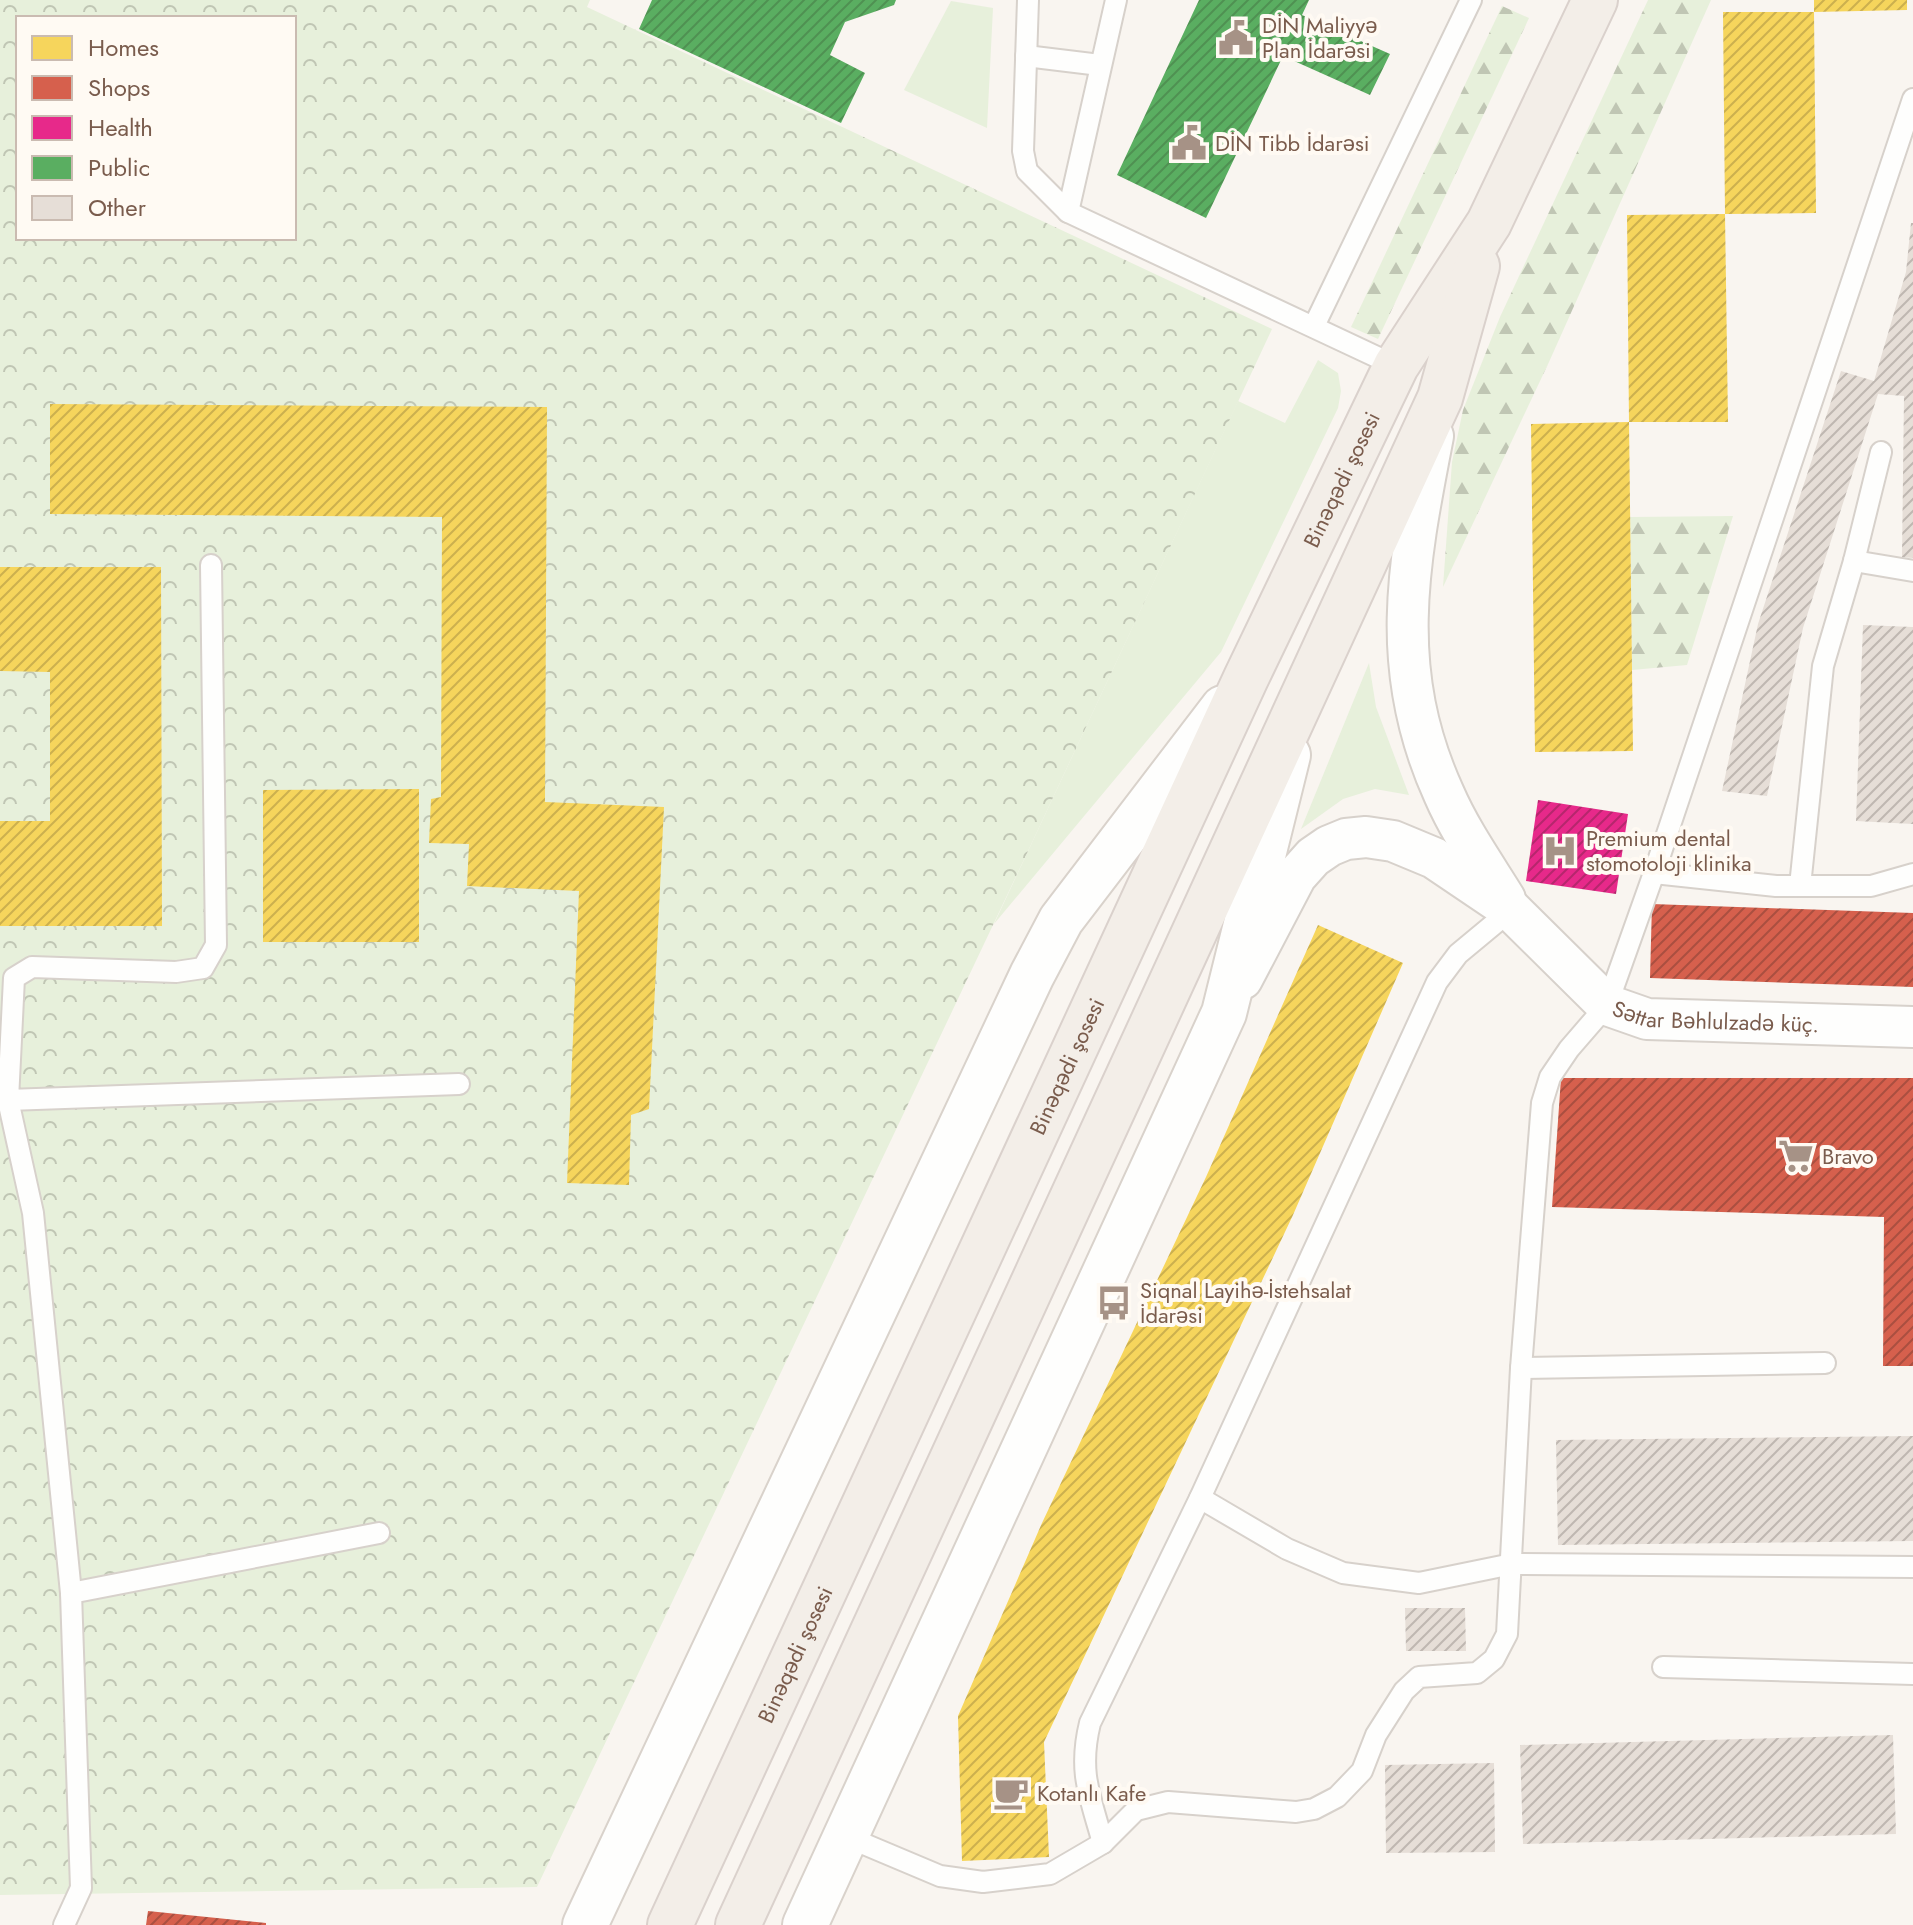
<svg xmlns="http://www.w3.org/2000/svg" width="1913" height="1925" font-family="Jost,sans-serif">
<style>
.green{fill:#e7f0db}
.forest{fill:url(#forest-firs)}
.park{fill:url(#park-crowns);fill-rule:evenodd}
.homes{fill:url(#homes-hatch)}
.shops{fill:url(#shops-hatch)}
.health{fill:url(#health-hatch)}
.public{fill:url(#public-hatch)}
.building{fill:url(#building-hatch)}
.lines{fill:none;stroke-linecap:round;stroke-linejoin:round}
.service-casing{stroke:#d7d1cb;stroke-width:24}
.minor-casing{stroke:#d7d1cb;stroke-width:44}
.secondary-casing{stroke:#d9d2cb;stroke-width:48}
.primary-casing{stroke:#dad1cc;stroke-width:48}
.service{stroke:#fefefd;stroke-width:20}
.minor{stroke:#fefefd;stroke-width:40}
.secondary{stroke:#fefefd;stroke-width:44}
.primary{stroke:#f3eee8;stroke-width:44}
.labels{text-anchor:middle;dominant-baseline:central;stroke-width:8;stroke-linejoin:round;paint-order:stroke}
.poi-label{font-size:22px;fill:#7a5c4d;stroke:#fffaf3;text-anchor:start}
.street-label{font-size:22px;fill:#7a5c4d;stroke:#fffaf3}
</style>
<defs>
<pattern id="forest-firs" width="22" height="20" patternUnits="userSpaceOnUse" patternTransform="scale(2)"><rect width="22" height="20" fill="#e7f0db"/><path d="M5 1l3.5 6h-7zM16 11l3.5 6h-7z" fill="#c0c6b4"/></pattern>
<pattern id="park-crowns" width="20" height="18" patternUnits="userSpaceOnUse" patternTransform="scale(2)"><rect width="20" height="18" fill="#e7f0db"/><path d="M2 6a3 3 0 1 1 6 0M12 15a3 3 0 1 1 6 0" fill="none" stroke="#c0c6b4"/></pattern>
<pattern id="homes-hatch" width="6" height="6" patternUnits="userSpaceOnUse" patternTransform="scale(2)"><rect width="6" height="6" fill="#f6d55c"/><path d="M-1 1l2-2M0 6l6-6M5 7l2-2" fill="none" stroke="#ccb04e"/></pattern>
<pattern id="shops-hatch" width="6" height="6" patternUnits="userSpaceOnUse" patternTransform="scale(2)"><rect width="6" height="6" fill="#d6604d"/><path d="M-1 1l2-2M0 6l6-6M5 7l2-2" fill="none" stroke="#aa4f40"/></pattern>
<pattern id="health-hatch" width="6" height="6" patternUnits="userSpaceOnUse" patternTransform="scale(2)"><rect width="6" height="6" fill="#e7298a"/><path d="M-1 1l2-2M0 6l6-6M5 7l2-2" fill="none" stroke="#b6266d"/></pattern>
<pattern id="public-hatch" width="6" height="6" patternUnits="userSpaceOnUse" patternTransform="scale(2)"><rect width="6" height="6" fill="#5aae61"/><path d="M-1 1l2-2M0 6l6-6M5 7l2-2" fill="none" stroke="#4f9152"/></pattern>
<pattern id="building-hatch" width="6" height="6" patternUnits="userSpaceOnUse" patternTransform="scale(2)"><rect width="6" height="6" fill="#e6ded7"/><path d="M-1 1l2-2M0 6l6-6M5 7l2-2" fill="none" stroke="#bfb7b1"/></pattern>
</defs>
<rect width="100%" height="100%" fill="#f9f5f0"/>
<g class="green">
<path d="M951,1L993,8L987,128L904,90Z"/>
<path d="M1318,360L1338,373L1341,391L1338,408L1221,652L994,924L1238,401L1285,423Z"/>
<path d="M1369,663L1376,707L1409,795L1375,789L1343,799L1301,829Z"/>
</g>
<g class="forest">
<path d="M1648,0H1711L1549,362L1443,587L1452,462L1463,410L1500,317Z"/>
<path d="M1502,6L1529,18L1378,339L1351,327Z"/>
<path d="M1733,516L1687,665L1632,670L1630,517Z"/>
</g>
<path class="park" d="M0,0H590L587,7L1272,329L1029,849L537,1887L0,1895ZM18,18H294V238H18Z"/>
<g class="homes">
<path d="M1814,0H1907V10L1814,12L1816,213L1725,214L1723,12H1814Z"/>
<path d="M1725,214L1728,422H1629L1627,215Z"/>
<path d="M50,404L547,407L545,802L664,807L649,1109L631,1115L629,1185L567,1183L579,891L467,886L469,844L429,843L431,799L441,797L442,517L50,514Z"/>
<path d="M1629,422L1633,751L1535,752L1531,424Z"/>
<path d="M0,567H161L162,926H0V821H50V672L0,671Z"/>
<path d="M419,789V942H263V790Z"/>
<path d="M1318,925L1403,963L1293,1215L1044,1742L1049,1857L962,1861L958,1716L1042,1523L1206,1177Z"/>
</g>
<g class="shops">
<path d="M1652,904L1913,913V987L1650,978Z"/>
<path d="M1561,1078H1913V1366H1883L1884,1217L1552,1207Z"/>
<path d="M148,1911L266,1923V1925H146Z"/>
</g>
<path class="health" d="M1538,800L1628,814L1616,894L1526,881Z"/>
<g class="public">
<path d="M652,0H896L894,5L845,22L830,55L865,73L841,123L639,29Z"/>
<path d="M1199,0H1309L1302,15L1390,54L1370,95L1283,56L1206,218L1117,175Z"/>
</g>
<g class="building">
<path d="M1911,223H1913V558L1902,557L1904,396L1878,394L1803,628L1767,796L1722,791L1758,624L1841,371L1874,381L1906,272Z"/>
<path d="M1863,625L1913,627V824L1856,821Z"/>
<path d="M1913,1436V1541L1558,1545L1556,1440Z"/>
<path d="M1405,1608H1465L1466,1651H1406Z"/>
<path d="M1893,1735L1896,1834L1523,1844L1520,1745Z"/>
<path d="M1494,1763L1495,1852L1386,1853L1385,1765Z"/>
</g>
<g class="lines">
<g class="service-casing">
<g id="service">
<path d="M1028,0L1023,151L1027,171L1068,212L1396,366"/>
<path d="M1026,56L1100,65"/>
<path d="M1068,212L1116,0"/>
<path d="M1314,326L1471,0"/>
<path d="M1854,561L1913,571"/>
<path d="M211,565L216,945L203,968L176,972L32,967L14,978L8,1100L459,1084"/>
<path d="M1654,873L1776,886H1871L1913,874"/>
<path d="M1800,886L1823,666L1854,561L1881,452"/>
<path d="M0,1099L8,1100L33,1213L71,1593L81,1888L64,1925"/>
<path d="M1521,1368L1825,1363"/>
<path d="M1200,1498L1287,1549L1343,1573L1419,1583L1512,1564L1913,1567"/>
<path d="M71,1593L379,1533"/>
<path d="M1663,1667L1913,1674"/>
<path d="M845,1836L940,1876L983,1882L1050,1874L1103,1843L1136,1810L1168,1802L1296,1812L1314,1809L1337,1797L1362,1771L1376,1735L1404,1691L1419,1677L1477,1673L1494,1659L1507,1634L1521,1368L1542,1103L1550,1077L1569,1049L1607,1005L1654,873L1913,99"/>
<path d="M1103,1843C1090,1796 1078,1772 1090,1723L1200,1498L1437,982L1458,954L1511,910"/>
</g>
</g>
<g class="minor-casing">
<g id="minor">
<path d="M1433,436C1408,565 1387,669 1444,794C1460,831 1484,865 1505,899"/>
<path id="s1" d="M1242,979L1296,876L1313,857L1329,846L1346,839L1366,837L1393,841L1434,858L1511,910L1607,1005L1647,1019L1913,1027"/>
</g>
</g>
<g class="secondary-casing">
<g id="secondary">
<path d="M585,1925L1032,975L1061,920L1223,708"/>
<path d="M805,1925L1224,1013L1288,755"/>
</g>
</g>
<g class="primary-casing">
<g id="primary">
<path id="s2" d="M670,1925L1246,678L1396,366L1489,223L1595,0"/>
<path d="M738,1925L1440,398L1477,266"/>
</g>
</g>
<use href="#service" class="service"/>
<use href="#minor" class="minor"/>
<use href="#secondary" class="secondary"/>
<use href="#primary" class="primary"/>
</g>
<defs>
<g id="civic-bare" transform="scale(2.76)"><path d="M-.6-6.5H3V-4.5H.6V-3L4-1V1h2V6H-6V1h2V-1L-.6-3ZM-1.2 2.5V6h2.4V2.5Z" fill="#a69286" stroke="#fffaf3" stroke-width="2.5" paint-order="stroke"/></g>
<g id="hospital-bare" transform="scale(2.76)"><path d="M-5-5h3v3.5h4V-5h3V5h-3V1.5h-4V5h-3Z" fill="#a69286" stroke="#fffaf3" stroke-width="2.5" paint-order="stroke"/></g>
<g id="supermarket-bare" transform="scale(2.76)"><path d="M-6-5.5h2.5l.6 2H6L4.5 2H-2.5L-4.4-4H-6ZM-1.5 3.2a1.3 1.3 0 1 0 .1 0ZM3 3.2a1.3 1.3 0 1 0 .1 0Z" fill="#a69286" stroke="#fffaf3" stroke-width="2.5" paint-order="stroke"/></g>
<g id="bus-bare" transform="scale(2.76)"><path d="M-5-6H5V4H4V6H2V4H-2V6H-4V4H-5ZM-3.5-4V0h7V-4ZM-3.5 1.2v1.5H-2V1.2ZM2 1.2v1.5H3.5V1.2Z" fill="#a69286" stroke="#fffaf3" stroke-width="2.5" paint-order="stroke"/></g>
<g id="cafe-bare" transform="scale(2.76)"><path d="M-5.5-4.5H6V0H3Q3 3.5 0 3.5H-2.5Q-5.5 3.5-5.5 0ZM3-3.2v2h1.7v-2ZM-6 4.5H4V6H-6Z" fill="#a69286" stroke="#fffaf3" stroke-width="2.5" paint-order="stroke"/></g>
</defs>
<g fill-rule="evenodd">
<use href="#civic-bare" x="1236" y="38"/>
<use href="#civic-bare" x="1189" y="143"/>
<use href="#hospital-bare" x="1560" y="851"/>
<use href="#supermarket-bare" x="1796" y="1156"/>
<use href="#bus-bare" x="1114" y="1303"/>
<use href="#cafe-bare" x="1011" y="1793"/>
</g>
<g class="labels">
<g class="poi-label">
<text x="1262" y="25">DİN Maliyyə<tspan x="1262" dy="25">Plan İdarəsi</tspan></text>
<text x="1215" y="143">DİN Tibb İdarəsi</text>
<text x="1586" y="838">Premium dental<tspan x="1586" dy="25">stomotoloji klinika</tspan></text>
<text x="1822" y="1156">Bravo</text>
<text x="1140" y="1290">Siqnal Layihə-İstehsalat<tspan x="1140" dy="25">İdarəsi</tspan></text>
<text x="1037" y="1793">Kotanlı Kafe</text>
</g>
<g class="street-label">
<text stroke="none"><textPath href="#s2" startOffset="1594">Binəqədi şosesi</textPath></text>
<text stroke="none"><textPath href="#s1" startOffset="610">Səttar Bəhlulzadə küç.</textPath></text>
<text stroke="none"><textPath href="#s2" startOffset="946">Binəqədi şosesi</textPath></text>
<text stroke="none"><textPath href="#s2" startOffset="298">Binəqədi şosesi</textPath></text>
</g>
</g>
<rect x="16" y="16" width="280" height="224" fill="#fffaf3" stroke="#cabbb1" stroke-width="2"/>
<rect x="32" y="36" width="40" height="24" fill="#f6d55c" stroke="#cabbb1" stroke-width="2"/>
<text x="88" y="56" font-size="24" fill="#7a5c4d">Homes</text>
<rect x="32" y="76" width="40" height="24" fill="#d6604d" stroke="#cabbb1" stroke-width="2"/>
<text x="88" y="96" font-size="24" fill="#7a5c4d">Shops</text>
<rect x="32" y="116" width="40" height="24" fill="#e7298a" stroke="#cabbb1" stroke-width="2"/>
<text x="88" y="136" font-size="24" fill="#7a5c4d">Health</text>
<rect x="32" y="156" width="40" height="24" fill="#5aae61" stroke="#cabbb1" stroke-width="2"/>
<text x="88" y="176" font-size="24" fill="#7a5c4d">Public</text>
<rect x="32" y="196" width="40" height="24" fill="#e6ded7" stroke="#cabbb1" stroke-width="2"/>
<text x="88" y="216" font-size="24" fill="#7a5c4d">Other</text>
</svg>
